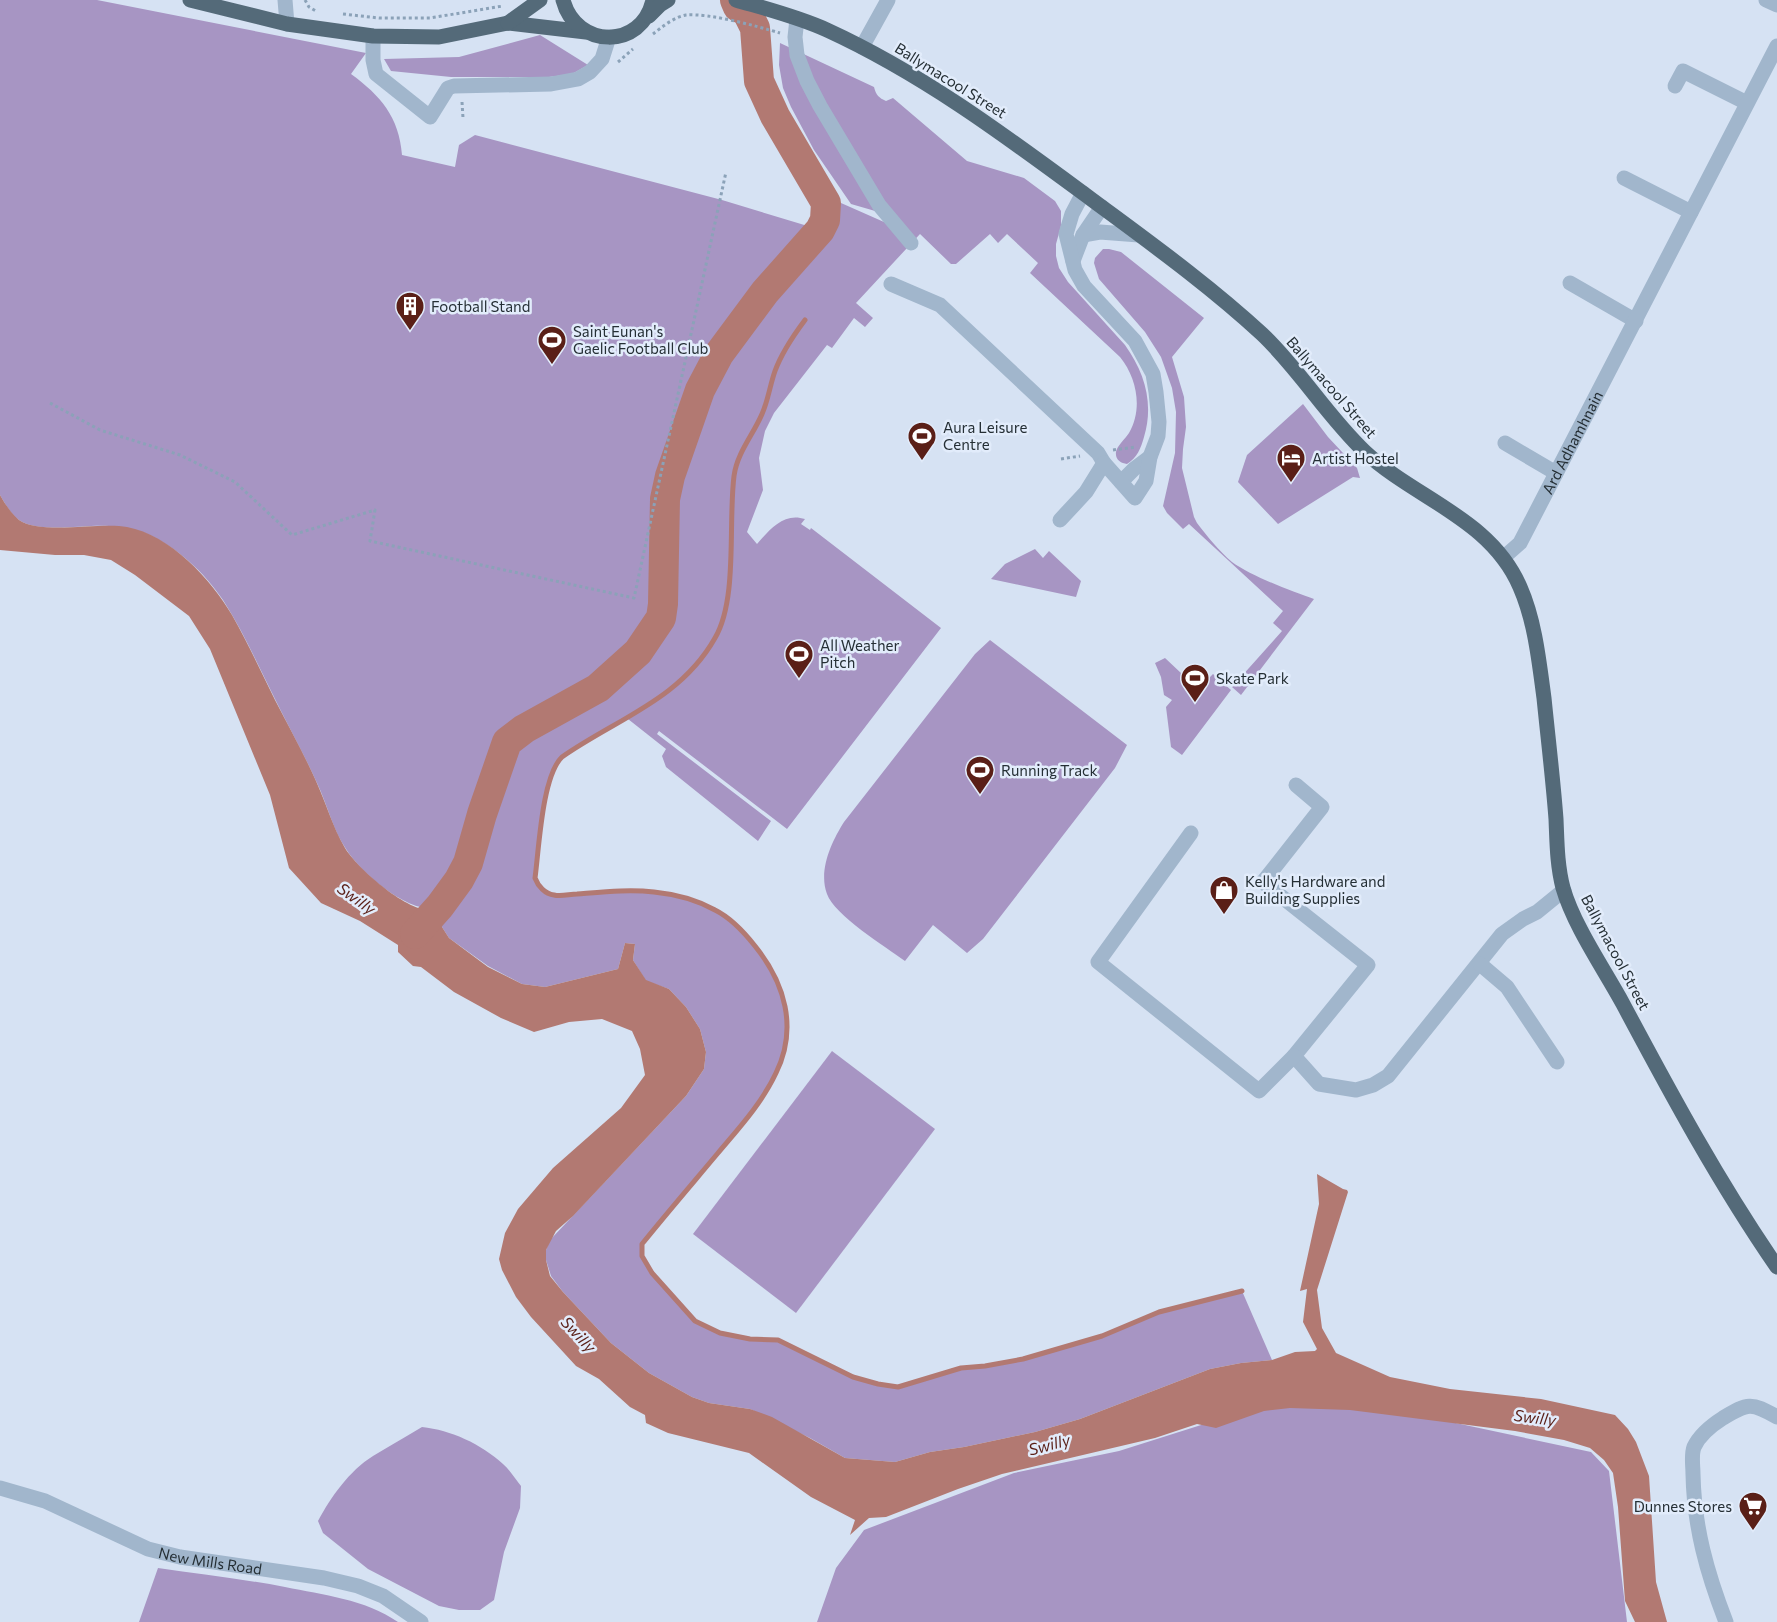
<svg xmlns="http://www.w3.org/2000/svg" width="1777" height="1622" font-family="Commissioner,sans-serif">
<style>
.green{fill:#a795c3}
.water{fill:#b27972}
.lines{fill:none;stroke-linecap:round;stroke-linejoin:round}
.stream{stroke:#b27972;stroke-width:5}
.river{stroke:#b27972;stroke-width:30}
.path{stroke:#8ba2b8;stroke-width:3;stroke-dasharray:3 3;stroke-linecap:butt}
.minor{stroke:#a1b6cc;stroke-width:15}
.major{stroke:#546a79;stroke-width:15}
.labels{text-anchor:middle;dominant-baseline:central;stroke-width:5;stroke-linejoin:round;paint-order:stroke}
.street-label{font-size:15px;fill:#252f35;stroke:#e2ecfb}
.poi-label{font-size:15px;fill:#252f35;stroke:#e2ecfb;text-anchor:start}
.water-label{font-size:16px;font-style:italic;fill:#5a1f17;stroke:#e2ecfb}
</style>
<rect width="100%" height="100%" fill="#d6e2f3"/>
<g class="green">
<path d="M0,0H97L366,53L351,74C381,96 399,117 402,155L455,167L459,145L475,135L722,200L811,227L779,259L731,319L708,356V372L765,292L820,230L825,220L827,211L841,203L884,222L889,215L851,204L814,150L791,107L783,88L779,65L780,43L874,87C876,95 879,98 886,101L893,98L967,161L1024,178L1055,201L1061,211V226L1056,244V256L1059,268L1068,282L1125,345C1145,373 1154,404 1144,437C1141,448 1137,458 1127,464C1121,463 1115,460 1116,452C1117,446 1125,439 1129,433C1143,409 1137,378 1120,357L1030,273L1038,263L1007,234L998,243L990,234L956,264H951L920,234L856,303L873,318L865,327L854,318L832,348L827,345L774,413L765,431L759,458L763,490L747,532L757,544C770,529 784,512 805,519L801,524L810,530L811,528L941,628L787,829L659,731L657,734L771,821L758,841L666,767L662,756L666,749L628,719C612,728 566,749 556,763C543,782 538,852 535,878C538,886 545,893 554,895C562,897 573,894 582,893C606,892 630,889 654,892C674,894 697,900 715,910C731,918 744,932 755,946C785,983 798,1028 776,1073C762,1103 739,1128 718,1153C692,1184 667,1213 642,1244V1256L652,1273L695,1322L720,1333L750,1339L778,1340L853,1377L878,1384L898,1387L961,1368L985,1366L1023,1359L1102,1336L1159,1312L1242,1291L1272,1360L1241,1363L1210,1369L1080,1419L1035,1432L964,1447L930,1452L895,1462L845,1458L810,1438L750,1409L709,1403L692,1397L649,1373L611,1343L563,1292L551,1276L546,1260V1250L550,1240L686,1096L704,1069L706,1052L700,1029L686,1007L669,989L646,981L633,960L635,944L625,943L618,969L545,987L522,984L488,966L449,938L442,927L438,909C406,912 362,874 346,849C333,830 327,804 317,783C304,754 288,726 274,697C258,665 243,631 223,600C205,573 176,546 145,533C135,529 120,527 109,526C85,524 39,534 19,520C11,514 5,504 0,495Z"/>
<path d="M540,35L588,65L572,74L549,77H451L391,71L384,59L459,57Z"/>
<path d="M1103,249H1109L1121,252L1204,318L1172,357L1184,397L1186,427L1183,449L1182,468L1194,517L1197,523C1207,536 1219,551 1232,562C1251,576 1291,591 1314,599L1241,695L1232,687L1282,631L1273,623L1283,611L1189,524L1183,529L1167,513L1163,506L1175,453L1176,412L1172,388L1161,357L1145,332L1099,279L1094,263L1095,258Z"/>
<path d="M1303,404L1328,437L1357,468L1360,478L1353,477L1278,524L1238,482L1247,455Z"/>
<path d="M1035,549L1043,558L1049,551L1081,581L1076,597L991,579L1005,564Z"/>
<path d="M990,640L1127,745L1115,768L983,939L967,953L933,925L905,961C886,947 834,915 827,894C818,870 832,841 844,822L975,654Z"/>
<path d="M1165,658L1198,689L1213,674L1231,690L1182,755L1171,747L1166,707L1172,700L1164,695L1161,677L1155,663Z"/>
<path d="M832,1051L935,1129L796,1313L693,1234Z"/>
<path d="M1303,1402L1376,1406L1591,1452L1609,1471L1627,1622H817L836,1568L864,1530L1014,1473L1119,1451L1239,1413Z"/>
<path d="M422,1427C451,1430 481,1444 503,1464C510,1470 515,1479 521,1486L520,1508L504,1552L494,1600L480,1610H459L439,1606L368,1569L323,1533L318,1521C331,1497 349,1471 373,1456C389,1446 406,1437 422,1427Z"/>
<path d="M158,1568C200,1574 243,1579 285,1587C323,1595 365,1599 398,1622H139Z"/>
</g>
<path class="water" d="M0,495C5,504 11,513 19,520C40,535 100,522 127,527C170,535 211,579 232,615C248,643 261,672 275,700C289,727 304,754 316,781C326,803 333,828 345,848C357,868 407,912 431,910C433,910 438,907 440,906L438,909L442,927L449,938L488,967L522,984L545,987L618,969L625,943L635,944L633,960L646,980L669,989L686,1007L700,1029L706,1052L704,1069L686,1096L573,1216L556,1231L546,1250V1260L550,1276L563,1292L611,1343L649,1373L692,1397L709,1403L750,1409L772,1417L845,1458L895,1462L930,1452L964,1447L1035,1432L1080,1419L1210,1369L1241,1363L1272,1360L1295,1352L1315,1351L1317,1349L1303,1322L1307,1289L1300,1291L1319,1204L1317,1174L1343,1189L1347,1190L1348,1192L1317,1290L1322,1328L1336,1353L1390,1377L1450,1389L1541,1399L1615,1415L1628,1429L1636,1442L1649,1476L1656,1582L1667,1622H1635L1625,1601L1618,1507L1613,1473L1604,1460L1590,1448L1564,1440L1515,1431L1350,1410L1290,1408L1264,1411L1216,1428L1197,1424L1155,1438L1002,1474L958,1489L886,1517L869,1518L850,1535L855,1520L811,1497L749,1453L668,1433L646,1423L645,1415L630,1407L599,1379L576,1366L531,1317L516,1297L502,1270L499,1259L505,1233L518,1209L553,1168L621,1108L645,1075L640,1049L632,1031L602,1019L569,1022L534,1032L501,1018L454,992L421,967L413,966L398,952V945L360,921L321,903L289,868L270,795L210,649L189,616L135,575L111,560L84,555H55L0,550Z"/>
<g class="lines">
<path class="stream" d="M805,320C793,336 782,352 775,371C770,385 768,401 762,414C753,435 737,453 734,476C728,523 738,599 715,638C680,700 616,719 562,757C542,776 539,849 535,878C538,886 545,894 554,895C561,897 570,894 577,894C602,892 629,889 654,892C674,894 697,900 715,910C731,918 744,932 755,946C785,983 798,1028 776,1073C762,1103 739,1128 718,1153C692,1184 667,1213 642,1244V1256L652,1273L695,1321L720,1333L750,1339L778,1340L853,1377L878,1384L898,1387L961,1368L985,1366L1023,1359L1102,1336L1159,1312L1242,1291"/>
<path class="river" d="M415,934L440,906L459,880L468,863L482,814L507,742L524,729L598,688L638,652L661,618L663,604L665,499L670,476L700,390L719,354L765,292L820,230L825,220L826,203L775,116L759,81L755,28L747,12L738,7L735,0"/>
<g class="path">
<path d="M305,0L309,7L316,11"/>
<path d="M343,14L379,18H430L503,6"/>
<path d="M653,34C662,27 674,17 686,15C710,13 756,26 780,33"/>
<path d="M618,62L633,49"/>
<path d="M462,102L463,118"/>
<path d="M50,403L100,430L180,455L235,482L292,535L375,510L370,541L634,598L726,172"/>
<path d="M1113,450L1136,447"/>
<path d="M1061,459L1080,456"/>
</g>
<g class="minor">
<path d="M285,0L287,24"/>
<path d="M1766,0L1777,5"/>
<path d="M797,19L795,37L797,55L807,81L820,106L879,205L911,243"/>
<path d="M373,36V60L376,74L430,117L448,88L454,86L551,84L578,79L590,72L602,59L609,37"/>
<path d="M862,47L888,0"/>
<path d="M1675,86L1683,71L1747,103"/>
<path d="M1624,178L1691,212"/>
<path d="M1083,235L1100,232L1139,235"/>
<path d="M1073,261L1083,235L1102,207"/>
<path d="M1570,283L1636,321"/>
<path d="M891,284L940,305L1098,453L1104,463"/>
<path d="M1505,443L1556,473"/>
<path d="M1121,482L1134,469L1150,457"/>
<path d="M1060,520L1086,492L1104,463L1135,498L1146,481L1150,457L1158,436L1159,422L1156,392L1153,374L1135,341L1084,286L1075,270L1066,234L1072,214L1083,193"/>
<path id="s1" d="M1503,558L1520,543L1777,46"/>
<path d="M1296,785L1322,807L1263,882L1368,965L1294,1056L1319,1084L1356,1090L1373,1085L1388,1076L1502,934L1523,919L1537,912L1564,890"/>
<path d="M1191,833L1098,962L1259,1091L1294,1056"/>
<path d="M1480,964L1507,987L1557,1062"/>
<path id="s2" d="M0,1488L45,1501L148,1549L180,1557L324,1578L358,1586L383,1596L421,1622"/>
<path d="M1726,1622C1707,1573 1694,1527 1693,1474C1693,1466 1691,1455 1694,1447C1700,1434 1712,1425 1723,1418C1748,1403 1751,1402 1777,1417"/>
</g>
<g class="major">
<path d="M190,0L287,24L373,36L439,37L508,23L586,32"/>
<path d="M563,0C576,49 642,50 653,0"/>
<path d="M736,0C767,9 799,17 827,30C923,74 1007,137 1091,199C1149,242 1209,285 1262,334C1300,370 1327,416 1365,452C1416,499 1491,519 1520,587C1535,621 1539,661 1544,698C1548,738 1553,779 1556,819C1557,842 1557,865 1563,888C1574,926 1604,969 1623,1004C1671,1094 1719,1183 1777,1267"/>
<path d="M649,16L660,5L668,0"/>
<path d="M508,23L540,0"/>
</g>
</g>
<defs>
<g id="building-pin" transform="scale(1.5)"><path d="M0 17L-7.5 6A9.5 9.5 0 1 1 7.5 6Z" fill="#5a1f17" stroke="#e2ecfb"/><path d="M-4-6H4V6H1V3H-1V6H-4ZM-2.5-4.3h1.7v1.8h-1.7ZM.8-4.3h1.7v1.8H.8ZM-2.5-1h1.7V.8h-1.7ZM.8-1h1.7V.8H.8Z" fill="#fff"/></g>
<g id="stadium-pin" transform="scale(1.5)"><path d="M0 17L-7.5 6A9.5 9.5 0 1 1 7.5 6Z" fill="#5a1f17" stroke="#e2ecfb"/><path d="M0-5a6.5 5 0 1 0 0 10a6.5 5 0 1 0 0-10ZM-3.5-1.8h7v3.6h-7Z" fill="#fff"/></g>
<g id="hotel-pin" transform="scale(1.5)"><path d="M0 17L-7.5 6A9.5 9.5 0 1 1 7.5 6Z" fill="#5a1f17" stroke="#e2ecfb"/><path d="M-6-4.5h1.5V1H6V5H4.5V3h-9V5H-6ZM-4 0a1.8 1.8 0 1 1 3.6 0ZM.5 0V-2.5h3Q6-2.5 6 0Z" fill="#fff"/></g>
<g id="shop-pin" transform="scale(1.5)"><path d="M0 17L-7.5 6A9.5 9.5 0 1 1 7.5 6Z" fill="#5a1f17" stroke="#e2ecfb"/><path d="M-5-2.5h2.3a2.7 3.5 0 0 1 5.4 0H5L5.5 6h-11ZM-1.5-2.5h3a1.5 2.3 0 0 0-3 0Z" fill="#fff"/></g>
<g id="supermarket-pin" transform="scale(1.5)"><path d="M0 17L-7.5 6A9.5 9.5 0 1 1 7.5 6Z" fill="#5a1f17" stroke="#e2ecfb"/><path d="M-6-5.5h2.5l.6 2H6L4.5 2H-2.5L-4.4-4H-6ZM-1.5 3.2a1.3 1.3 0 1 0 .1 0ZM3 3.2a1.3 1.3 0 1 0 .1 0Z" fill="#fff"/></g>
</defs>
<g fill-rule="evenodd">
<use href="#building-pin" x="410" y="306"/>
<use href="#stadium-pin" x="552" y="340"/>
<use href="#stadium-pin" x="922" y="436"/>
<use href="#hotel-pin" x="1291" y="458"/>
<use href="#stadium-pin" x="799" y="654"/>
<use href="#stadium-pin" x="1195" y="678"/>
<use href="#stadium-pin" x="980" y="770"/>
<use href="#shop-pin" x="1224" y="890"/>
<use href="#supermarket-pin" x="1753" y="1506"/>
</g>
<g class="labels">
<g class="street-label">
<text transform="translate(951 80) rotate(32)">Ballymacool Street</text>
<text transform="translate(1332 387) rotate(49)">Ballymacool Street</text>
<text stroke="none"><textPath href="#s1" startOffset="136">Ard Adhamhnain</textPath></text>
<text transform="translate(1616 952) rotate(62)">Ballymacool Street</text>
<text stroke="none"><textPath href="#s2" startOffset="224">New Mills Road</textPath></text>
</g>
<g class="poi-label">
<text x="431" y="306">Football Stand</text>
<text x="573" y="331">Saint Eunan's<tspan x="573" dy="17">Gaelic Football Club</tspan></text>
<text x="943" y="427">Aura Leisure<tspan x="943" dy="17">Centre</tspan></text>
<text x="1312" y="458">Artist Hostel</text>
<text x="820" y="645">All Weather<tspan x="820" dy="17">Pitch</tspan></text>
<text x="1216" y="678">Skate Park</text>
<text x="1001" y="770">Running Track</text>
<text x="1245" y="881">Kelly's Hardware and<tspan x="1245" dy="17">Building Supplies</tspan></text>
<text x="1732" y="1506" text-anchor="end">Dunnes Stores</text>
</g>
<g class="water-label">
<text transform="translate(357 898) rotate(35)">Swilly</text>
<text transform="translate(579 1334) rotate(47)">Swilly</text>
<text transform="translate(1535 1417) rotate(7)">Swilly</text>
<text transform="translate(1049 1444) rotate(-15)">Swilly</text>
</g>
</g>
</svg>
